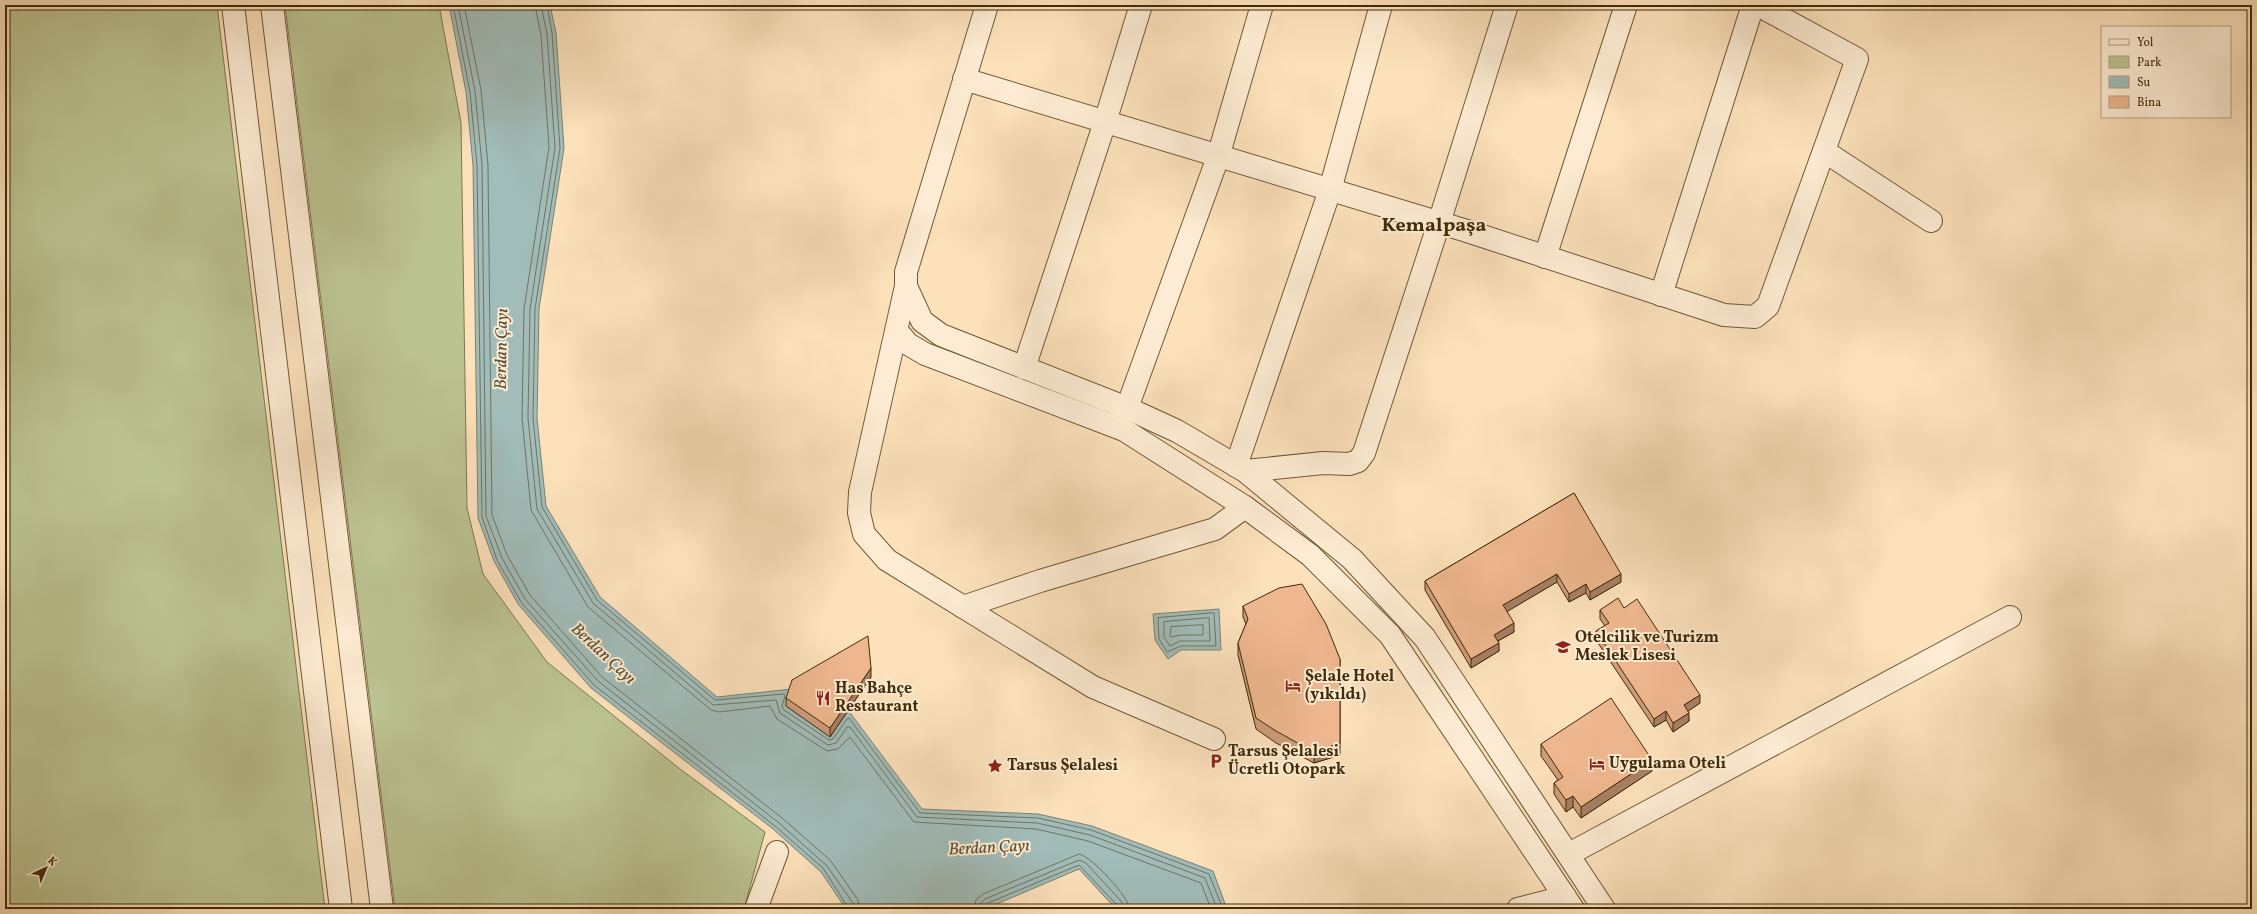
<svg xmlns="http://www.w3.org/2000/svg" width="2257" height="914" font-family="Vollkorn,serif">
<style>
.green{fill:#bcc392;stroke:#7e774d}
.water{fill:#a1bcb9;stroke:#7b8272}
.lines{fill:none;stroke-linecap:round;stroke-linejoin:round}
.shore{stroke:#717460;stroke-width:1}
.minor-casing{stroke:#705835;stroke-width:24}
.minor{stroke:#fdecd3;stroke-width:22}
.wall{fill:#ce9d7b;stroke:#412b08}
.shaded-wall{fill:#a78064;stroke:#412b08}
.building{fill:#efb78f;stroke:#412b08}
.labels{text-anchor:middle;dominant-baseline:central;stroke-width:4;stroke-linejoin:round;paint-order:stroke}
.poi-label{font-size:16px;font-weight:bold;fill:#412b08;stroke:#fdecd3;text-anchor:start}
.water-label{font-size:17px;font-style:italic;fill:#594f34;stroke:#fdecd3}
.district-label{font-size:20px;font-weight:bold;fill:#412b08;stroke:#fdecd3}
</style>
<rect width="100%" height="100%" fill="#fce1bb"/>
<filter id="stains"><feTurbulence type="fractalNoise" baseFrequency=".005" numOctaves="4"/><feColorMatrix values="0 0 0 0 .2 0 0 0 0 .09 0 0 0 0 .02 0 0 0 .5 -.17"/></filter>
<radialGradient id="worn" r=".72"><stop offset=".6" stop-color="#630" stop-opacity="0"/><stop offset="1" stop-color="#630" stop-opacity=".3"/></radialGradient>
<g class="green">
<path d="M5,5H217L325,909H5Z"/>
<path d="M285,5H439L461,123L467,508L483,574L547,662L680,769L765,832L744,909H395Z"/>
</g>
<g class="water">
<path d="M449,5H550L556,33L564,148L539,309L537,418L546,506L600,597L717,697L792,689L848,710L922,809L1038,814L1092,826L1213,871L1227,909H1116L1079,869L985,909H846L821,872L773,829L591,688L518,604L494,561L478,518L473,165L466,92Z"/>
<path d="M1219,609L1221,650H1181L1168,659L1155,640L1153,614Z"/>
</g>
<g class="lines">
<g class="shore">
<path d="M453,5L470,92L477,165L482,517L497,560L521,602L594,685L775,826L823,868L849,909"/>
<path d="M458,5L475,91L482,165L486,516L502,558L525,599L598,681L779,823L827,866L853,903L854,909"/>
<path d="M464,5L481,90L488,165L492,515L507,555L530,595L602,677L782,818L830,860L858,900L860,909"/>
<path d="M535,5L541,35L549,147L524,309L522,418L531,510L588,607L711,710L719,712L770,706L777,719L827,751L838,749L850,737L914,822L1036,829L1088,841L1201,883L1211,909"/>
<path d="M541,5L547,34L555,148L530,309L528,418L537,509L593,603L713,705L776,700L780,713L828,745L836,743L847,727H850L917,817L1037,823L1090,835L1205,878L1217,909"/>
<path d="M547,5L552,33L560,148L535,309L533,418L542,507L597,600L715,700L784,694L785,696L782,706L784,710L829,740L833,739L847,719L849,718L920,813L1038,818L1091,830L1209,874L1223,909"/>
<path d="M1214,613L1216,646H1181L1167,652L1159,639L1158,618Z"/>
<path d="M1209,618L1210,641H1180L1170,646L1164,637V622Z"/>
<path d="M1203,625V635H1181L1172,637L1170,636L1171,627Z"/>
<path d="M974,909L976,900L983,894L1079,854C1091,856 1129,897 1130,909"/>
<path d="M980,909L981,903L985,899L1079,860L1086,863L1121,901L1124,909"/>
<path d="M985,909L988,903L1079,865L1117,905L1118,909"/>
</g>
<g class="minor-casing">
<g id="minor">
<path d="M233,5L341,909"/>
<path d="M272,5L382,909"/>
<path d="M987,5L906,272V286L860,492L859,513L864,534L887,560L1093,687L1214,739"/>
<path d="M964,79L1467,231L1724,315L1755,317L1768,306L1857,59L1758,5"/>
<path d="M1824,151L1931,221"/>
<path d="M1545,257L1626,5"/>
<path d="M906,286L922,321L941,335L1127,408L1177,431L1245,471L1352,559L1425,638L1604,909"/>
<path d="M1661,295L1753,5"/>
<path d="M897,331L908,344L925,354L1124,430L1245,507L1310,555L1390,635L1573,909"/>
<path d="M1024,368L1105,122L1141,5"/>
<path d="M1127,408L1218,157L1262,5"/>
<path d="M1236,466L1330,190L1381,5"/>
<path d="M1245,471L1323,463L1349,464L1358,461L1364,453L1439,223L1507,5"/>
<path d="M963,607L1040,581L1215,529L1245,507"/>
<path d="M1569,854L2010,617"/>
<path d="M756,909L777,852"/>
<path d="M1518,909L1565,897"/>
</g>
</g>
<use href="#minor" class="minor"/>
</g>
<g class="wall">
<path d="M1574,493L1621,582L1590,600L1586,593L1569,602L1557,582L1507,611L1514,632L1498,641L1499,651L1471,668L1425,590V581Z"/>
<path d="M1243,606L1340,755L1314,763L1276,743L1256,729L1238,655V643L1246,624L1243,617Z"/>
<path d="M1624,608L1700,703L1688,711L1689,721L1673,732L1666,720L1654,727L1596,640V631L1605,626L1600,619V610Z"/>
<path d="M871,677L830,737L786,706V698Z"/>
<path d="M1541,744L1652,771L1581,818L1573,807L1566,812L1554,794V783L1558,780L1541,756Z"/>
</g>
<g class="shaded-wall">
<path d="M1557,574V582L1503,614V605Z"/>
<path d="M1621,574V582L1590,600V592Z"/>
<path d="M1586,584V593L1569,602V594Z"/>
<path d="M1514,623V632L1494,643V635Z"/>
<path d="M1499,643V651L1471,668V659Z"/>
<path d="M1340,659V755L1314,763V752Z"/>
<path d="M871,668V677L830,737V728Z"/>
<path d="M1700,695V703L1684,714V705Z"/>
<path d="M1666,711V720L1654,727V719Z"/>
<path d="M1689,713V721L1673,732V723Z"/>
<path d="M1652,760V771L1581,818V807Z"/>
<path d="M1573,796V807L1566,812V800Z"/>
</g>
<g class="building">
<path d="M1574,493L1621,574L1590,592L1586,584L1569,594L1557,574L1503,605L1514,623L1494,635L1499,643L1471,659L1425,581Z"/>
<path d="M1302,584L1326,624L1340,659V743L1314,752L1276,731L1256,718L1238,643L1248,619L1243,606L1279,588Z"/>
<path d="M1618,598L1624,608L1637,599L1700,695L1684,705L1689,713L1673,723L1666,711L1654,719L1596,631L1609,623L1600,610Z"/>
<path d="M868,636L871,668L830,728L786,698L792,680Z"/>
<path d="M1611,698L1652,760L1581,807L1573,796L1566,800L1554,783L1563,777L1541,744Z"/>
</g>
<defs>
<g id="school-bare" transform="scale(1.2)"><path d="M0-5L7-2L0 1L-7-2ZM-4 1L0 2.5L4 1V4Q0 6-4 4Z" fill="#8f2418" stroke="#fdecd3" stroke-width="2.5" paint-order="stroke"/></g>
<g id="hotel-bare" transform="scale(1.2)"><path d="M-6-4.5h1.5V1H6V5H4.5V3h-9V5H-6ZM-4 0a1.8 1.8 0 1 1 3.6 0ZM.5 0V-2.5h3Q6-2.5 6 0Z" fill="#8f2418" stroke="#fdecd3" stroke-width="2.5" paint-order="stroke"/></g>
<g id="restaurant-bare" transform="scale(1.2)"><path d="M-5-6h1v4h1v-4h1v4h1v-4h1v5L-1.5 .5V6h-2V.5L-5-1ZM5-6V6H3V1.5H1.5Q1.5-4 5-6Z" fill="#8f2418" stroke="#fdecd3" stroke-width="2.5" paint-order="stroke"/></g>
<g id="parking-bare" transform="scale(1.2)"><path d="M-3.5-5.5H1a3.5 3.5 0 0 1 0 7H-1V5.5H-3.5ZM-1-3.4V-.6H.8a1.4 1.4 0 0 0 0-2.8Z" fill="#8f2418" stroke="#fdecd3" stroke-width="2.5" paint-order="stroke"/></g>
<g id="sight-bare" transform="scale(1.2)"><path d="M0-6L1.8-2.2L6-1.7L2.9 1.2L3.7 5.4L0 3.3L-3.7 5.4L-2.9 1.2L-6-1.7L-1.8-2.2Z" fill="#8f2418" stroke="#fdecd3" stroke-width="2.5" paint-order="stroke"/></g>
</defs>
<g fill-rule="evenodd">
<use href="#school-bare" x="1563" y="647"/>
<use href="#hotel-bare" x="1293" y="686"/>
<use href="#restaurant-bare" x="823" y="698"/>
<use href="#parking-bare" x="1216" y="761"/>
<use href="#hotel-bare" x="1597" y="764"/>
<use href="#sight-bare" x="995" y="766"/>
</g>
<g class="labels">
<g class="poi-label">
<text x="1575" y="638">Otelcilik ve Turizm<tspan x="1575" dy="18">Meslek Lisesi</tspan></text>
<text x="1305" y="677">Şelale Hotel<tspan x="1305" dy="18">(yıkıldı)</tspan></text>
<text x="835" y="689">Has Bahçe<tspan x="835" dy="18">Restaurant</tspan></text>
<text x="1228" y="752">Tarsus Şelalesi<tspan x="1228" dy="18">Ücretli Otopark</tspan></text>
<text x="1609" y="764">Uygulama Oteli</text>
<text x="1007" y="766">Tarsus Şelalesi</text>
</g>
<g class="water-label">
<text transform="translate(502 349) rotate(-89)">Berdan Çayı</text>
<text transform="translate(603 654) rotate(43)">Berdan Çayı</text>
<text transform="translate(989 848) rotate(-3)">Berdan Çayı</text>
</g>
<g class="district-label">
<text x="1434" y="226">Kemalpaşa</text>
</g>
</g>
<rect width="2257" height="914" fill="none" stroke="#fce1bb" stroke-width="20"/>
<rect x="6" y="6" width="2245" height="902" fill="none" stroke="#412b08" stroke-width="2"/>
<rect x="10" y="10" width="2237" height="894" fill="none" stroke="#412b08"/>
<rect x="2101" y="26" width="130" height="92" fill="#fdecd3" stroke="#b29f82"/>
<rect x="2109" y="39" width="20" height="6" fill="#fdecd3" stroke="#b29f82"/>
<text x="2137" y="46" font-size="12" fill="#412b08">Yol</text>
<rect x="2109" y="56" width="20" height="12" fill="#bcc392" stroke="#b29f82"/>
<text x="2137" y="66" font-size="12" fill="#412b08">Park</text>
<rect x="2109" y="76" width="20" height="12" fill="#a1bcb9" stroke="#b29f82"/>
<text x="2137" y="86" font-size="12" fill="#412b08">Su</text>
<rect x="2109" y="96" width="20" height="12" fill="#efb78f" stroke="#b29f82"/>
<text x="2137" y="106" font-size="12" fill="#412b08">Bina</text>
<g transform="translate(46 868) rotate(44)" stroke="#fdecd3" stroke-width="3" paint-order="stroke">
<path d="M0-3L7 15L0 10L-7 15Z" fill="#412b08"/>
<text y="-6" font-size="11" font-weight="bold" text-anchor="middle" fill="#412b08">K</text>
</g>
<rect width="100%" height="100%" filter="url(#stains)"/>
<rect width="100%" height="100%" fill="url(#worn)"/>
</svg>
